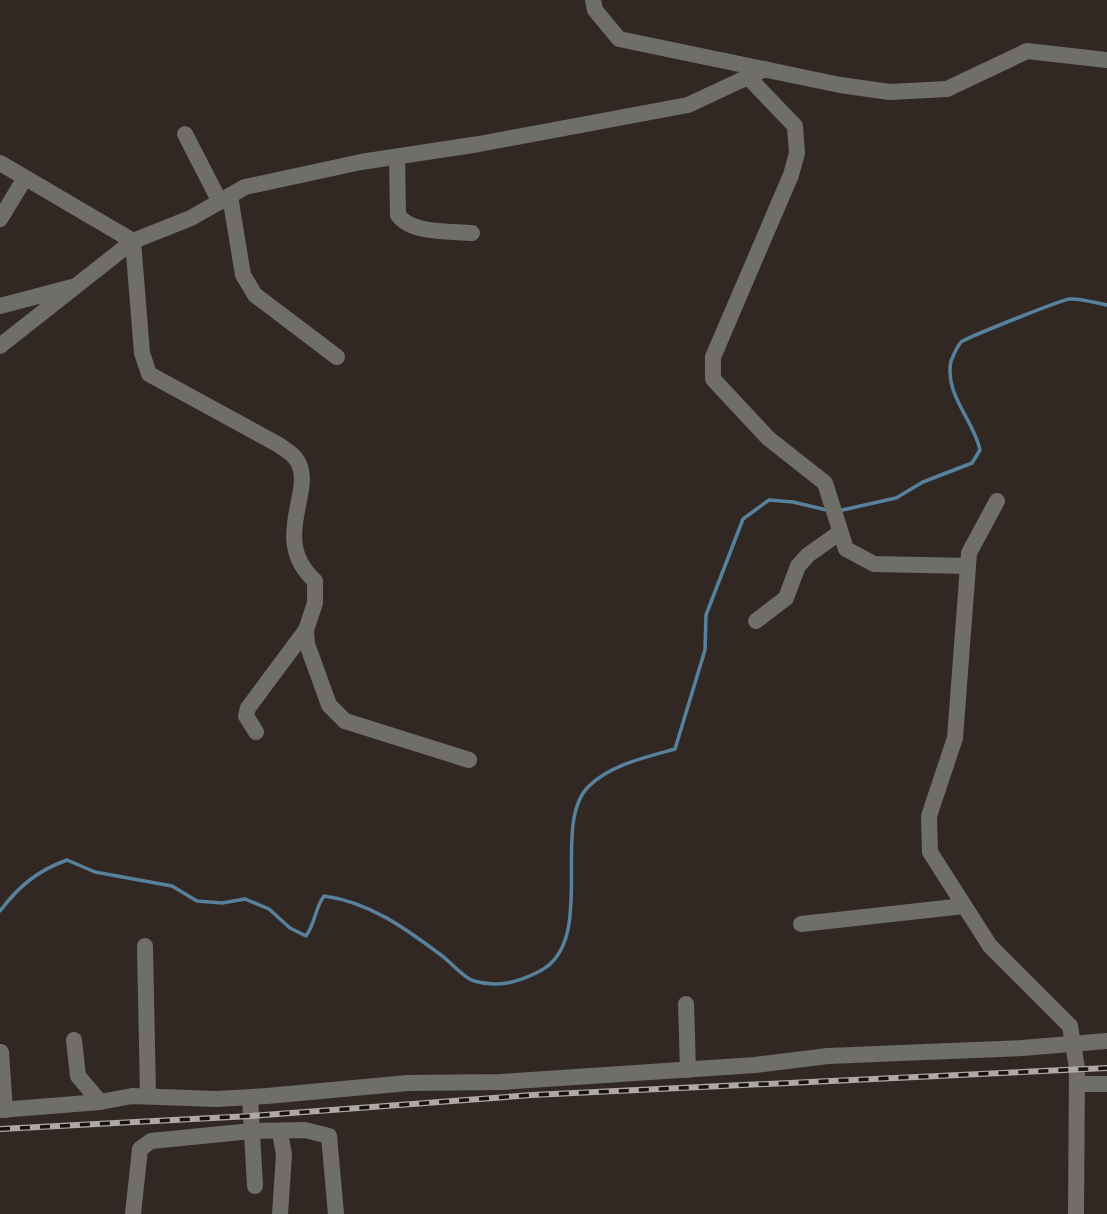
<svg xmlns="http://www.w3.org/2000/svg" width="1107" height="1214" font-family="Overpass,sans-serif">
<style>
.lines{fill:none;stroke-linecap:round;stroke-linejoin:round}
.stream{stroke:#57819c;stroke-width:3.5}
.minor{stroke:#706e69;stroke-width:16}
.rail-casing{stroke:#b0a8a5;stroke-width:6}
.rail{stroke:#161210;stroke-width:3.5;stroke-dasharray:10;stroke-linecap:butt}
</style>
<rect width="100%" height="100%" fill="#322823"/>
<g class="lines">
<g class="stream">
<path d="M838,511L896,498L923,482L972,463L980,450C974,420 944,395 951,361C953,356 958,346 961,342C966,338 1063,299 1070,299C1081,298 1096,303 1107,305"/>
<path d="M0,911C19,886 37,871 67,860L95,872L172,886L197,901L222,903L245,899L269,909L290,928L306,936C316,922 314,910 324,896C369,902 405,928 441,955C451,962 463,978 474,981C498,988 519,982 540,971C598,941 550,826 588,787C610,765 646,757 675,749L705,650L706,615L743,519L769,500L793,502L831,511"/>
</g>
<g class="minor">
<path d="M593,0L595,10L619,39L840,85L890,92L947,89L1027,51L1107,60"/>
<path d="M748,77L795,126L797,153L791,175L713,357V379L768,438L825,483L846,549L874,564L968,566"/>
<path d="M185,134L220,202"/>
<path d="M397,157L398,215C411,234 451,231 472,233"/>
<path d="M0,163L133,241"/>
<path d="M230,196L243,275L255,295L337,357"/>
<path d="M0,219L25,178"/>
<path d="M133,241L142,353L149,374L279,445C284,449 292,453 296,459C318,489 268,538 315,581V603L306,630L307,644L329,705L345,721L469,760"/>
<path d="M0,306L72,287"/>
<path d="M0,346L133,241L191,218L245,187L361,162L479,144L688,105L765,69"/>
<path d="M997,501L969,553L955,738L929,816L930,852L990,946L1070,1026L1077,1068L1076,1214"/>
<path d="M756,621L786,598L798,566L808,555L839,533"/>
<path d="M256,732L246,716L248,708L306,630"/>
<path d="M801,924L964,906"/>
<path d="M145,946L148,1096"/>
<path d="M686,1004L688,1070"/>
<path d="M74,1040L78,1076L100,1102"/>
<path d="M1,1052L5,1110"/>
<path d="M1077,1084H1107"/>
<path d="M250,1097L255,1186"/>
<path d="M0,1110L100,1102L132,1096L217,1099L267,1096L408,1083L501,1082L755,1065L828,1056L1022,1048L1107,1041"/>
<path d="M280,1133L284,1154L280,1214"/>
<path d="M133,1214L140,1149L151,1141L252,1131L305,1130L329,1136L336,1214"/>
</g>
<g class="rail-casing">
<path id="rail" d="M0,1129L251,1116L532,1095L1107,1068"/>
</g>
<use href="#rail" class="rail"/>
</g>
</svg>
